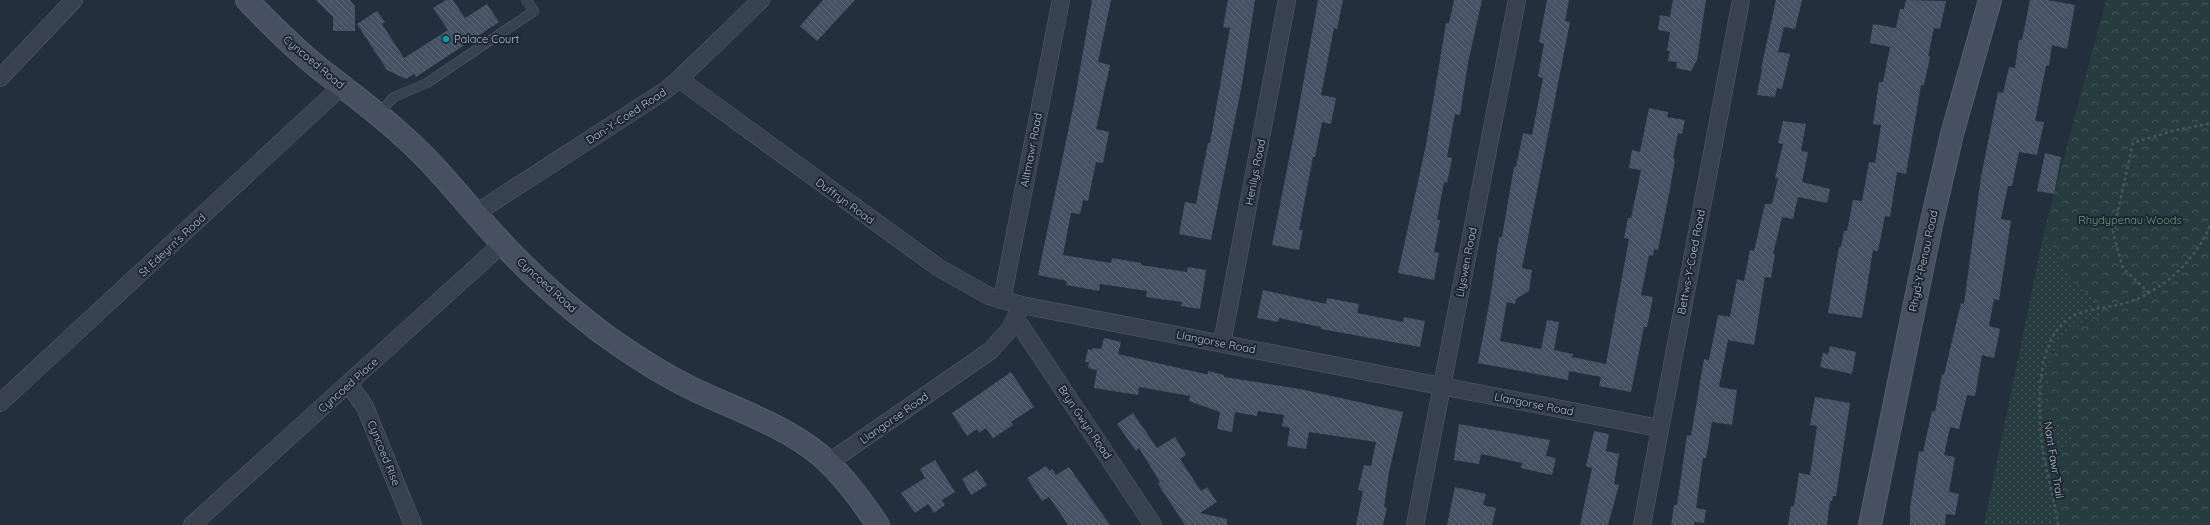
<svg xmlns="http://www.w3.org/2000/svg" width="2210" height="525" font-family="Quicksand,sans-serif">
<style>
.grass{fill:url(#grass-dots)}
.forest{fill:url(#forest-crowns)}
.building{fill:url(#building-back-hatch)}
.lines{fill:none;stroke-linecap:round;stroke-linejoin:round}
.lane-casing{stroke:#565f6c;stroke-width:10}
.street-casing{stroke:#565f6c;stroke-width:18}
.secondary-casing{stroke:#565f6c;stroke-width:24}
.path{stroke:#44595c;stroke-width:2.5;stroke-dasharray:3 3;stroke-linecap:butt}
.lane{stroke:#38414e;stroke-width:9}
.street{stroke:#38414e;stroke-width:17}
.secondary{stroke:#465061;stroke-width:22}
.culture-dot{fill:#0f9aa8;stroke:#1d2633;stroke-width:1.5}
.labels{text-anchor:middle;dominant-baseline:central;stroke-width:4;stroke-linejoin:round;paint-order:stroke}
.poi-label{font-size:11px;fill:#b4bcc9;stroke:#1d2633;text-anchor:start}
.street-label{font-size:11px;fill:#b4bcc9;stroke:#1d2633}
.park-label{font-size:11px;fill:#6b9a76;stroke:#1d2633}
</style>
<defs>
<pattern id="grass-dots" width="8" height="8" patternUnits="userSpaceOnUse"><rect width="8" height="8" fill="#263c3f"/><path d="M2 2h.1M6 6h.1" fill="none" stroke="#435659" stroke-width="1.8" stroke-linecap="round"/></pattern>
<pattern id="forest-crowns" width="20" height="18" patternUnits="userSpaceOnUse"><rect width="20" height="18" fill="#263c3f"/><path d="M2 6a3 3 0 1 1 6 0M12 15a3 3 0 1 1 6 0" fill="none" stroke="#435659"/></pattern>
<pattern id="building-back-hatch" width="6" height="6" patternUnits="userSpaceOnUse"><rect width="6" height="6" fill="#455162"/><path d="M-1 5l2 2M0 0l6 6M5-1l2 2" fill="none" stroke="#5d6877"/></pattern>
</defs>
<rect width="100%" height="100%" fill="#242f3e"/>
<path class="grass" d="M2044,232L2070,278L2102,307L2098,317L2082,323L2053,352L2047,378L2045,396L2059,423L2073,430C2071,453 2064,445 2058,460C2050,480 2057,499 2061,519L2055,525H1984Z"/>
<path class="forest" d="M2106,0H2210V525H2055L2061,519C2057,500 2047,475 2059,457C2068,445 2071,447 2073,430L2045,415C2044,367 2050,334 2098,317L2102,307L2070,278L2044,232Z"/>
<g class="building">
<path d="M316,0H350L355,6V31H333V17Z"/>
<path d="M446,0H453L465,18L487,4L499,22L416,77L414,74L406,79L387,70L357,24L377,11L385,22L382,24L404,58L448,30L433,8Z"/>
<path d="M823,0H855L817,41L800,26Z"/>
<path d="M1092,0H1111L1098,62L1110,65L1096,129L1109,132L1103,163L1096,162L1088,201L1083,200L1080,214L1071,213L1063,255L1111,263L1112,258L1141,263V265L1187,272L1188,267L1206,270L1200,309L1181,306L1182,302L1146,297L1147,291L1100,284L1099,291L1066,285L1067,281L1038,275L1075,98Z"/>
<path d="M1228,0H1255L1242,84L1211,240L1179,234L1185,202L1196,204L1208,143H1210L1230,28L1223,27Z"/>
<path d="M1318,0H1343L1337,29L1334,28L1321,95L1336,98L1331,124L1322,122L1315,157H1313L1299,230H1303L1299,250L1272,245L1295,129Z"/>
<path d="M1454,0H1482L1468,63L1460,115L1455,114L1447,157L1452,158L1447,183L1444,182L1437,220H1440L1434,252L1439,253L1434,280L1398,273L1426,145L1446,23H1449Z"/>
<path d="M1547,0H1569L1565,21L1570,22L1522,268L1532,270L1529,291L1516,299L1515,304L1507,302L1500,341L1541,349L1547,320L1559,322L1554,350L1573,354L1572,357L1606,364L1629,239L1624,238L1628,218H1631L1641,170L1629,168L1632,150L1640,152L1649,108L1668,112L1667,117L1685,120L1682,134L1678,133L1673,158L1675,159L1670,189L1658,250L1654,249L1653,256L1649,255L1641,295L1653,297L1647,327H1644L1631,392L1599,386L1601,377L1569,371L1568,380L1478,363L1490,299L1499,237H1502L1514,167H1516L1523,133L1532,135L1543,78L1538,77L1544,44L1539,42Z"/>
<path d="M1673,0H1706L1697,60L1691,71L1676,68L1677,62L1668,61L1670,51H1667L1670,32L1658,30L1660,15L1670,17Z"/>
<path d="M1776,0H1802L1795,29L1784,27L1778,52L1790,54L1782,89L1777,88L1775,97L1757,95L1762,69H1761Z"/>
<path d="M1906,0L1946,1L1940,29L1934,28L1928,56L1930,57L1924,85H1921L1906,174L1897,172L1890,217L1885,216L1878,251L1873,250L1862,318L1828,313L1839,247H1841L1844,231H1847L1853,200L1862,201L1869,162L1875,163L1881,125L1873,124L1879,82H1883L1890,47L1870,43L1873,24L1896,28L1900,9H1904Z"/>
<path d="M2030,0H2048L2075,5L2067,49L2052,45L2049,66H2046L2035,121L2044,122L2037,155L2019,152L2012,186H2008L2001,219L2011,221L1999,300L1994,299L1989,326L2000,329L1994,358L1982,355L1975,396L1967,395L1959,429L1950,427L1944,455L1955,457L1949,492L1959,494L1955,515L1946,514L1945,525H1910V508L1919,451L1923,452L1932,411L1935,412L1942,374L1944,375L1961,303L1964,304L1981,177L1998,92L2003,93L2009,67L2015,68L2019,40H2022Z"/>
<path d="M1783,121L1806,124L1801,151L1808,152L1802,182L1830,189L1827,203L1798,197L1793,219L1782,217L1773,254H1775L1771,278L1765,277L1754,345L1728,340L1719,387L1737,390L1732,425L1712,422L1706,458H1703L1696,508L1706,510L1704,523L1694,522V525H1671L1674,505H1677L1687,435L1691,436L1704,359L1709,360L1718,315L1730,317L1737,279L1744,281L1750,250L1754,251L1765,204H1772L1778,178H1775L1783,144L1778,143Z"/>
<path d="M2045,153L2061,157L2054,194L2037,191Z"/>
<path d="M1263,290L1326,304L1327,298L1359,304L1357,313L1403,322L1404,317L1425,321L1420,347L1321,329V327L1279,318L1278,322L1257,318Z"/>
<path d="M1104,338L1121,342L1118,354L1205,374H1208V371L1224,375V377L1300,389L1403,412L1389,472L1384,507L1387,508L1383,525H1356L1363,491L1358,490L1364,465L1371,466L1376,442L1309,432L1306,449L1287,446L1290,428L1282,426L1284,415L1258,411L1257,416L1235,412L1232,432L1217,429L1220,412L1189,401L1190,396L1139,387L1138,395L1094,388L1097,370L1088,368L1089,362H1085L1088,349L1092,350L1093,348L1101,349Z"/>
<path d="M1830,346L1856,352L1852,374L1820,367L1823,353L1828,354Z"/>
<path d="M1011,372L1034,407L1011,422L1013,425L993,438L986,428L979,433L977,429L967,436L952,413Z"/>
<path d="M1815,397L1850,403L1836,496H1833L1832,501H1830L1827,525H1788L1791,506H1794L1799,473L1810,475L1817,426L1810,425Z"/>
<path d="M1133,413L1157,448L1175,437L1186,455L1180,459L1201,491L1207,487L1217,502L1200,513L1227,519V525H1185L1158,484L1160,482L1139,448L1136,451L1117,424Z"/>
<path d="M1459,424L1550,440L1546,456L1556,458L1552,475L1521,468L1522,463L1481,454L1479,464L1454,460Z"/>
<path d="M1594,431L1609,434L1606,451L1619,454L1614,484L1619,485L1608,525H1580L1592,468L1586,466Z"/>
<path d="M935,460L955,492L942,500L945,505L934,513L928,504L915,513L901,493L925,478L920,469Z"/>
<path d="M1046,466L1050,471L1052,469L1056,475L1069,467L1110,525H1068L1049,497L1042,501L1027,478Z"/>
<path d="M977,470L987,485L971,495L962,479Z"/>
<path d="M1455,487L1486,494L1483,505L1496,508L1492,525H1447Z"/>
</g>
<g class="lines">
<g class="lane-casing">
<path id="lane" d="M378,114L394,97L427,83L534,11L526,0"/>
</g>
<g class="street-casing">
<g id="street">
<path d="M0,78L74,0"/>
<path d="M679,79L939,268L989,296L1021,305"/>
<path d="M476,213L666,90L679,79L761,0"/>
<path d="M1002,300L1061,0"/>
<path d="M1016,319L1153,525"/>
<path d="M1222,343L1287,0"/>
<path d="M349,384L365,407L413,525"/>
<path d="M0,403L342,86"/>
<path d="M828,463L990,351L1011,328L1021,305L1659,428"/>
<path d="M192,525L502,244"/>
<path d="M1415,525L1517,0"/>
<path d="M1642,525L1741,0"/>
</g>
</g>
<g class="secondary-casing">
<g id="secondary">
<path d="M247,0C270,24 294,48 320,69C355,96 391,123 422,154C451,183 475,215 503,244C533,277 567,306 602,333C630,353 660,373 691,388C734,409 782,424 820,455C843,475 861,500 878,525"/>
<path d="M1870,525L1931,225L1952,134L1990,0"/>
</g>
</g>
<g class="path">
<path d="M2149,293L2123,268L2113,233L2133,143L2172,131L2207,124L2210,125"/>
<path d="M2058,525C2053,489 2040,455 2040,418C2039,388 2040,346 2063,323C2080,307 2105,309 2126,303C2161,292 2197,260 2210,225"/>
</g>
<use href="#lane" class="lane"/>
<use href="#street" class="street"/>
<use href="#secondary" class="secondary"/>
</g>
<circle class="culture-dot" cx="446" cy="39" r="4"/>
<g class="labels">
<g class="poi-label">
<text x="454" y="39">Palace Court</text>
</g>
<g class="street-label">
<text transform="translate(314 62) rotate(40)">Cyncoed Road</text>
<text transform="translate(626 116) rotate(-33)">Dan-Y-Coed Road</text>
<text transform="translate(1031 150) rotate(-79)">Alltmawr Road</text>
<text transform="translate(1255 172) rotate(-79)">Henllys Road</text>
<text transform="translate(845 201) rotate(36)">Duffryn Road</text>
<text transform="translate(172 245) rotate(-43)">St Edeyrn's Road</text>
<text transform="translate(1923 261) rotate(-78)">Rhyd-Y-Penau Road</text>
<text transform="translate(1466 262) rotate(-79)">Llyswen Road</text>
<text transform="translate(1691 262) rotate(-79)">Bettws-Y-Coed Road</text>
<text transform="translate(547 285) rotate(42)">Cyncoed Road</text>
<text transform="translate(1216 342) rotate(11)">Llangorse Road</text>
<text transform="translate(348 385) rotate(-42)">Cyncoed Place</text>
<text transform="translate(1534 404) rotate(11)">Llangorse Road</text>
<text transform="translate(894 418) rotate(-35)">Llangorse Road</text>
<text transform="translate(1085 422) rotate(56)">Bryn Gwyn Road</text>
<text transform="translate(384 453) rotate(68)">Cyncoed Rise</text>
<text transform="translate(2054 460) rotate(81)">Nant Fawr Trail</text>
</g>
<g class="park-label">
<text x="2130" y="220">Rhydypenau Woods</text>
</g>
</g>
</svg>
